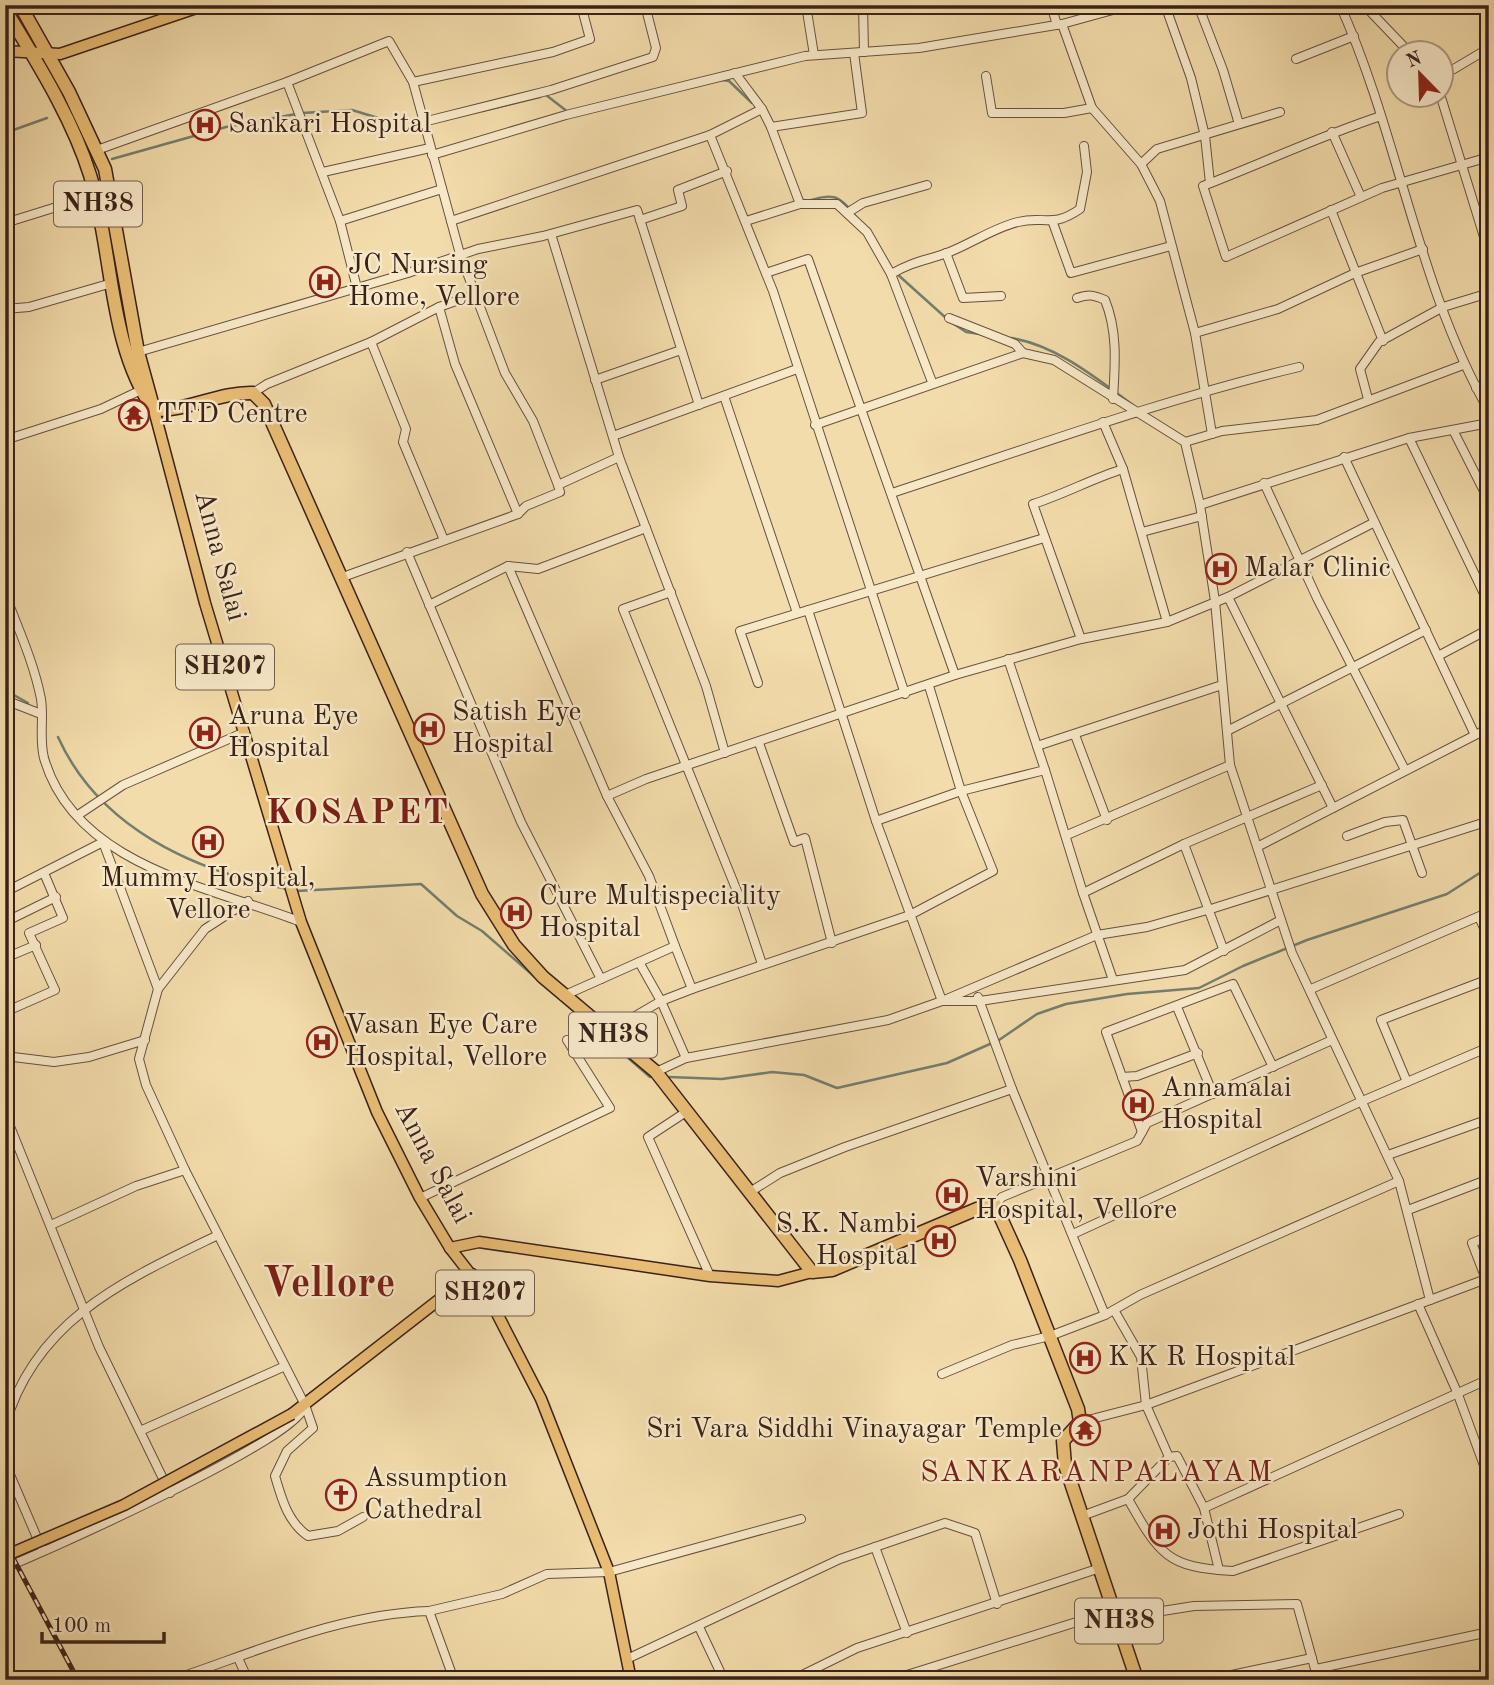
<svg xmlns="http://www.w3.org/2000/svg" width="1494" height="1685" font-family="'Old Standard TT',serif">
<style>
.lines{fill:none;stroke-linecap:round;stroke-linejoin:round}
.stream{stroke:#747e6f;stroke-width:2.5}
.minor-casing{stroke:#68503e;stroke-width:10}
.major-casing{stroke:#3a2219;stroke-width:13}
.highway-casing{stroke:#3a2219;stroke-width:15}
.minor{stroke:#f7e8c8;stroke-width:8}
.major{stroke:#eabe76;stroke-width:10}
.highway{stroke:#eabe76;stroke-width:12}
.rail-casing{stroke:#3a2219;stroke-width:5}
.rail{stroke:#f7e8c8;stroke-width:2.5;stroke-dasharray:8;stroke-linecap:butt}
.major-bridge-casing{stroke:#3a2219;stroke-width:13;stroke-linecap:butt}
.major-bridge{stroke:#eabe76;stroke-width:10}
.labels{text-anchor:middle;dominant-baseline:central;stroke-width:5;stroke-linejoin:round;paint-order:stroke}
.shield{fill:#f7e8c8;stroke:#735d4e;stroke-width:2}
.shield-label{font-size:26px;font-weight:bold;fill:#3a2219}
.poi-label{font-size:28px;fill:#3a2219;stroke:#f7e8c8;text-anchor:start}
.street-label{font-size:28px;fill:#3a2219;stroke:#f7e8c8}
.neighbourhood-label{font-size:30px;letter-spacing:2px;fill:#7a1f14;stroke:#f7e8c8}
.district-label{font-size:35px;font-weight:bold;letter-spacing:2px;fill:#7a1f14;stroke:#f7e8c8}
.town-label{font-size:42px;font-weight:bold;fill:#7a1f14;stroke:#f7e8c8}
</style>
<rect width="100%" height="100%" fill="#f3dcab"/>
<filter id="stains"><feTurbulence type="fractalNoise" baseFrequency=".00286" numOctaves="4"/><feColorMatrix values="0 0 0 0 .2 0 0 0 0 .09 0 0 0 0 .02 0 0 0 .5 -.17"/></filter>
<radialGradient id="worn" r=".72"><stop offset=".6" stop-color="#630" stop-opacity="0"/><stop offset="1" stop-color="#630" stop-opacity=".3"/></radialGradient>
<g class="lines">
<g class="stream">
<path d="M722,80L729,81L752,103"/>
<path d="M546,95L568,112"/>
<path d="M482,111L540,97"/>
<path d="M302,113L352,110L388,121L420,120"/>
<path d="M5,133L47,118"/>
<path d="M112,159L226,127L296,114"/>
<path d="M800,195L804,202C832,194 838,192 856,217"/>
<path d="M896,273L946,318"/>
<path d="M954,324L966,332L980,334"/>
<path d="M1011,338C1056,345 1096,378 1133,405"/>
<path d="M5,690L28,703"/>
<path d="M58,737C99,828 194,871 287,889"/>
<path d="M297,891L421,884L457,916L482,931L584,1020"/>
<path d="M597,1031L650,1077"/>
<path d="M669,1077L722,1079L772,1072L804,1075L837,1088L947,1063L999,1040L1037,1014L1066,1004L1127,994L1199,988L1243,966L1307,940L1447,894L1489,867"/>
</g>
<g class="minor-casing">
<g id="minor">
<path d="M806,5L814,55"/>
<path d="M863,5L864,52"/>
<path d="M1051,5L1057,25"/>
<path d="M1165,5L1191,78L1205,136L1210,183"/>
<path d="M1198,5L1223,70L1239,124"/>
<path d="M1340,5C1399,136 1417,285 1489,411"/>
<path d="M1364,5L1409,52"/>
<path d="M865,8L891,5"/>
<path d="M1062,24L1092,108L1141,164L1160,201L1195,333L1212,434"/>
<path d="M1296,59L1354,36"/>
<path d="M735,73L762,109L771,127L800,204"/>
<path d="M986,76L992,113H1064L1092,108"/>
<path d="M1442,76L1489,48"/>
<path d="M287,82L389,41L413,82L553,52L590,39L581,5"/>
<path d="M413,82L460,254L505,373L533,421L558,485"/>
<path d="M1440,94L1489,253"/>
<path d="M1381,116C1320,136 1263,163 1203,186L1226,257L1382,188L1489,157"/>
<path d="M423,122L551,90L653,57L656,48L645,5"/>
<path d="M771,127L862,113L854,53"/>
<path d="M1332,132L1361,197"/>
<path d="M710,135L773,291L905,694"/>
<path d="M97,150L287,82L340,221L357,288"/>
<path d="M432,155L566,115L805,56L919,48L1062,24L1131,5"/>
<path d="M1141,164L1157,149L1280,112"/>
<path d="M323,172L430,148"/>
<path d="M1331,210L1383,341"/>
<path d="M847,213L863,203L927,185"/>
<path d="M640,220L682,206L678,190L727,171"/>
<path d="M340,221L442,189"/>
<path d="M451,221L710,135L762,109"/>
<path d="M746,221L800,204H837L867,232L891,274L932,382"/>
<path d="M5,223L95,195"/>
<path d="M1053,223L1071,273L1171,246"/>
<path d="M551,234L619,457L706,686L725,753"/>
<path d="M946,253L963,298L1001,296"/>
<path d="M766,273L808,259L955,675"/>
<path d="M891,274C914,261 924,261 947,253C971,244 993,228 1018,222C1045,215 1051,229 1080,209L1087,172L1084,146"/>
<path d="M1077,298C1089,294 1094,295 1105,300C1118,332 1115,365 1113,399"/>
<path d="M439,307L455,364L518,514"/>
<path d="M5,309L29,307L112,283"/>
<path d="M949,318L1015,344L1023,353"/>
<path d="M1195,333L1278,309L1355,273L1423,249"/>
<path d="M371,342L439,307L476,294"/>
<path d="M138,352L408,273L478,249L543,236L637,210L699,405"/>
<path d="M595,380L681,350"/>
<path d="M1476,388L1489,382"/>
<path d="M253,393L267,384L371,342L406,429L403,442L444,540"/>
<path d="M724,396L797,613"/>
<path d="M1368,399L1360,369L1379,342L1443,307L1489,293"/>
<path d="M1103,422L1123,469L1167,622"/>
<path d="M815,425L1023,353L1054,360L1185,442L1200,505L1215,601L1230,765L1292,953L1399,1181L1430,1300L1146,1405L1080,1422"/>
<path d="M1453,430L1489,501"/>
<path d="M613,436L797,369"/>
<path d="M1409,438L1489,604"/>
<path d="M5,440L101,409L139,391"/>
<path d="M1185,442L1222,431L1317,420L1463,365"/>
<path d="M1344,457L1475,735"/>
<path d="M1264,483L1317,598L1405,770"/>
<path d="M892,493C1027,449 1160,400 1299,367"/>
<path d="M1200,505L1409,438L1489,423"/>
<path d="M1142,532L1202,516"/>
<path d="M407,552L521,822L601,979"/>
<path d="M508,566L607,796L649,876L675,946L563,996"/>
<path d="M340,578L518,514L526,506L560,492L558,485L619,457"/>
<path d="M671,592L623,609L741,901L762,964"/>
<path d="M5,594C18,628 34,663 41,699C44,718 39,739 44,758C75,866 211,887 301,922"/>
<path d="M1228,597L1333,808"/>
<path d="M429,605L508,566L538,569L646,528"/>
<path d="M808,610L876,821L942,1001L1097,935L1147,927L1214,908L1489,821"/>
<path d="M1483,634L1489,648"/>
<path d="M1081,639L1033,504C1065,494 1091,479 1123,469"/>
<path d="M1438,656L1489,629"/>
<path d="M758,683L740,631L1044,538"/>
<path d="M5,700L41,714"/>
<path d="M1227,731L1426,630"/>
<path d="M1075,735L1107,820"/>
<path d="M759,743L794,842L805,838L832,943"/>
<path d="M1037,746L1222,685"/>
<path d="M1045,770L1083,893"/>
<path d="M607,796L646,779L955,675L1081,639L1167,622L1228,597L1373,523"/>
<path d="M78,815L123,785L245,732"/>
<path d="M876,821L961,791L1045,770L1008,659"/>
<path d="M1067,835L1230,765"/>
<path d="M1347,836L1385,822L1403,820L1422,873"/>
<path d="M1184,844L1224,951"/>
<path d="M1259,846L1489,728"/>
<path d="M5,892L103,842L158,989L139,1059L146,1085L185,1170L305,1405L313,1428L287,1451L275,1476C282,1500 288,1522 308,1536L338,1531L363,1517"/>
<path d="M1479,917L1489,939"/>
<path d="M5,922L56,897"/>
<path d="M675,946L692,989"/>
<path d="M5,958L36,945"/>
<path d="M639,962L661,1001L686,1058"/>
<path d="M1113,980L1083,893L1184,844L1322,785"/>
<path d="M158,989L205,929L248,901"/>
<path d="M1311,989L1489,912"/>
<path d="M978,997L1012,1089"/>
<path d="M1177,1007L1213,1094"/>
<path d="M5,1012L55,990L29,933L63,918L44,873"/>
<path d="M608,1032L661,1001L692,989L910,915L993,871L961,791L929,686"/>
<path d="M5,1056L54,1062L89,1057L145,1040"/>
<path d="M656,1072L686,1058L888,1020L942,1001H980L1185,970L1281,920"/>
<path d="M1122,1077L1137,1076L1198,1053"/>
<path d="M1407,1082L1381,1020L1489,979"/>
<path d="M686,1112L648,1137L710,1276"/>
<path d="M5,1114L99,1347L170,1493"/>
<path d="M1142,1132L1106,1032L1233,984L1273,1067"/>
<path d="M1388,1155L1489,1119"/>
<path d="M750,1192L780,1173L845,1147L1012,1089L1105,1315"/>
<path d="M420,1198L610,1108L567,1040"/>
<path d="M995,1205L1002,1197L1137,1141L1147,1123L1332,1040"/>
<path d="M1408,1210L1489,1179"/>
<path d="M51,1225L136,1186L185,1170"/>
<path d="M1073,1234L1360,1102L1489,1047"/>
<path d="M1489,1236L1472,1243L1489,1287"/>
<path d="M1430,1300L1486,1279"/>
<path d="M1418,1304L1457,1392L1489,1479"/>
<path d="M1114,1310L1141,1357L1146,1405L1169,1457"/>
<path d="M942,1374L1012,1345L1050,1336L1105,1315L1140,1295L1399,1181"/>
<path d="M5,1426C35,1319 127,1279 218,1235"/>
<path d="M140,1431L283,1367"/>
<path d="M5,1450L8,1470L41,1547"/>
<path d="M1128,1499C1159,1554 1167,1568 1233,1571L1399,1514"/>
<path d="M1204,1508L1219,1570"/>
<path d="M1082,1516L1128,1499L1169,1457L1177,1456L1204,1508L1489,1379"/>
<path d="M875,1547L907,1633"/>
<path d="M5,1568C45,1551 304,1437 305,1405"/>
<path d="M429,1611L502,1594L547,1574L609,1572L801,1519"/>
<path d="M1118,1618L1194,1606L1297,1604L1318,1680"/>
<path d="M699,1627L724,1680"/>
<path d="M238,1658L248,1680"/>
<path d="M627,1659L840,1559L945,1523L975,1533L997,1604"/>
<path d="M1316,1669L1489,1632"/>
<path d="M172,1680C256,1652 339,1614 429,1611L454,1680"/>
<path d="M792,1680L857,1648L1100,1568"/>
<path d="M891,1680L1115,1610"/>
<path d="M1208,1680L1312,1658"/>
</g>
</g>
<g class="major-casing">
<g id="major">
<path d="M5,28L12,20"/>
<path d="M5,51L60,54L205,5"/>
<path d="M154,410L205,603L301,922L377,1112L420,1198L450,1248L489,1298L541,1399L609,1572L631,1680"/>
<path d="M450,1248L479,1242L710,1276L778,1281L812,1272"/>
<path d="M292,1414L472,1274"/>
</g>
</g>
<g class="highway-casing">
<g id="highway">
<path d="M20,5L69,92L105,169L138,352L152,403"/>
<path d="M5,9C36,61 72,117 90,175C113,250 108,346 154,410"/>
<path d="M154,410C188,411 219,392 253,393L264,404L482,894L514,945L543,977L656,1072L812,1272L832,1270L984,1206L995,1205L1020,1260L1078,1409L1080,1422L1063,1441L1065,1465L1137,1680"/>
</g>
</g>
<use href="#minor" class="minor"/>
<use href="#major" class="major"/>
<use href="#highway" class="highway"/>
<g class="rail-casing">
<path id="rail" d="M5,1543L78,1680"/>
</g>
<use href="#rail" class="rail"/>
<g class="major-bridge-casing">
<path id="major-bridge" d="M5,1556L124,1505L292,1414"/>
</g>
<use href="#major-bridge" class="major-bridge"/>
</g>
<defs>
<g id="hospital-ring" transform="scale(1.575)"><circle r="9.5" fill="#f7e8c8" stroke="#8f2418" stroke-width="1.5"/><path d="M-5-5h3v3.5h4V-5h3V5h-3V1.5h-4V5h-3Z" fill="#8f2418"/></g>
<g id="temple-ring" transform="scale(1.575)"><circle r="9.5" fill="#f7e8c8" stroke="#8f2418" stroke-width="1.5"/><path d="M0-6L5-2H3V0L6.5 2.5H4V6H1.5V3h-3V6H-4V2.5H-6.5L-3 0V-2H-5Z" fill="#8f2418"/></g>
<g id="church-ring" transform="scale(1.575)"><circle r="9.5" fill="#f7e8c8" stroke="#8f2418" stroke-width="1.5"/><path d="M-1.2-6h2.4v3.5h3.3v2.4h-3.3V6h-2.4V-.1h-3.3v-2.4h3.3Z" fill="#8f2418"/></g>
</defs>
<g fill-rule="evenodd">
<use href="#hospital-ring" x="205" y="125"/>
<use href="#hospital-ring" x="325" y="282"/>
<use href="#temple-ring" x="134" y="415"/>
<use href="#hospital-ring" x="1221" y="569"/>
<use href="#hospital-ring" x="429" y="729"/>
<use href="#hospital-ring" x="205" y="733"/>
<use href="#hospital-ring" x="208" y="842"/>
<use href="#hospital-ring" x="516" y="913"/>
<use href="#hospital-ring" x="322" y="1042"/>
<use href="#hospital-ring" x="1138" y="1105"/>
<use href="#hospital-ring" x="952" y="1195"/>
<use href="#hospital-ring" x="940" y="1241"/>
<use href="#hospital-ring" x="1085" y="1358"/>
<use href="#temple-ring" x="1085" y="1430"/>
<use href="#church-ring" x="341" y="1495"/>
<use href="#hospital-ring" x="1164" y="1531"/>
</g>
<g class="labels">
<g class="shield">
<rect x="54" y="181.5" width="88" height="45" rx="5"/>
<rect x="176" y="644.5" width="98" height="45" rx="5"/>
<rect x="569" y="1012.5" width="88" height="45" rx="5"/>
<rect x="436" y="1270.5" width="98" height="45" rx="5"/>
<rect x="1075" y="1598.5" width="88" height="45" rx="5"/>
</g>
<g class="shield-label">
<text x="98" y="204">NH38</text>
<text x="225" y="667">SH207</text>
<text x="613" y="1035">NH38</text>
<text x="485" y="1293">SH207</text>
<text x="1119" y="1621">NH38</text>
</g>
<g class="poi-label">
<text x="228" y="125">Sankari Hospital</text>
<text x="348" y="266">JC Nursing<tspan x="348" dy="32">Home, Vellore</tspan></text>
<text x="157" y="415">TTD Centre</text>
<text x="1244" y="569">Malar Clinic</text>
<text x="452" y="713">Satish Eye<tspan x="452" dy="32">Hospital</tspan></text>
<text x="228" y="717">Aruna Eye<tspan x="228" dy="32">Hospital</tspan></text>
<text x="208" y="879" text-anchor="middle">Mummy Hospital,<tspan x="208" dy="32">Vellore</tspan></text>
<text x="539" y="897">Cure Multispeciality<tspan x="539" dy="32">Hospital</tspan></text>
<text x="345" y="1026">Vasan Eye Care<tspan x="345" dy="32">Hospital, Vellore</tspan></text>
<text x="1161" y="1089">Annamalai<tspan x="1161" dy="32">Hospital</tspan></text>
<text x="975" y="1179">Varshini<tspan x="975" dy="32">Hospital, Vellore</tspan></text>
<text x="917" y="1225" text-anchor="end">S.K. Nambi<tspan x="917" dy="32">Hospital</tspan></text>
<text x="1108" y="1358">K K R Hospital</text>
<text x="1062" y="1430" text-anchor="end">Sri Vara Siddhi Vinayagar Temple</text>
<text x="364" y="1479">Assumption<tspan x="364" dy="32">Cathedral</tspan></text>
<text x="1187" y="1531">Jothi Hospital</text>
</g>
<g class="street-label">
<text transform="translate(219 556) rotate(75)">Anna Salai</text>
<text transform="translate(432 1163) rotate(62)">Anna Salai</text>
</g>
<g class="neighbourhood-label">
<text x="1097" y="1473">SANKARANPALAYAM</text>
</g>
<g class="district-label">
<text x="358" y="813">KOSAPET</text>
</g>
<g class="town-label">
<text x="329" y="1285">Vellore</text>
</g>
</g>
<rect width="1494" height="1685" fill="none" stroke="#f3dcab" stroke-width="28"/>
<rect x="7" y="7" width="1480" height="1671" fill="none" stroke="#3a2219" stroke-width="3.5"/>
<rect x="14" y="14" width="1466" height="1657" fill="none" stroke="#3a2219" stroke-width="2"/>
<g transform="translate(1420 74) rotate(337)"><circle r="33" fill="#f7e8c8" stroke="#ab9982" stroke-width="2"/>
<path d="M0-5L12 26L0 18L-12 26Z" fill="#8f2418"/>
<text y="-10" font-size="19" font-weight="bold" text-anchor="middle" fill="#3a2219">N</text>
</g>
<path d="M42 1632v10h122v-10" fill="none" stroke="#3a2219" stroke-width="3.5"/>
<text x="52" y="1632" font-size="21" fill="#3a2219" stroke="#f7e8c8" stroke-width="5" paint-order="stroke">100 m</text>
<rect width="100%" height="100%" filter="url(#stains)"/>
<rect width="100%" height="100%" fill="url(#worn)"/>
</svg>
